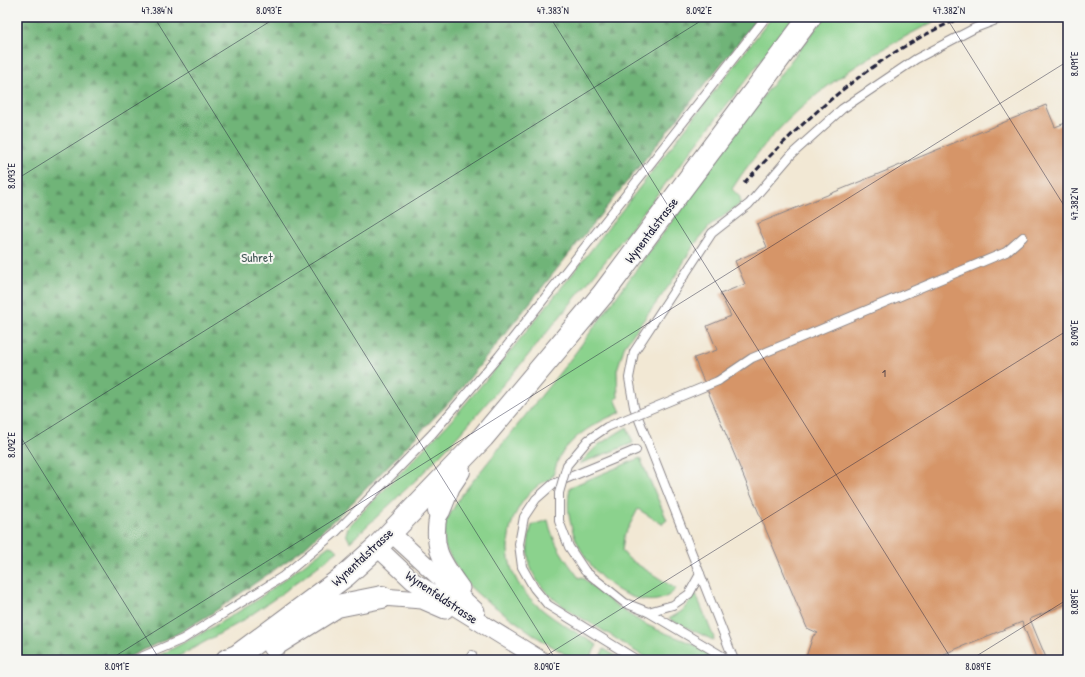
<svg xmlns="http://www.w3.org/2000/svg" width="1085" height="677" font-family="'Patrick Hand',sans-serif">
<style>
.grass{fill:#8bd28d;stroke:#567a64}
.forest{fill:url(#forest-firs);stroke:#496b5a}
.building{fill:#d69567}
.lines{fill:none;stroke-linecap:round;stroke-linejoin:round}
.service-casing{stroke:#8a8588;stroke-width:10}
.minor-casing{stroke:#8a8588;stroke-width:19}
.secondary-casing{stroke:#8a8588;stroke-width:24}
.service{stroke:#fff;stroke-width:8}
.minor{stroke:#fff;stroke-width:17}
.secondary{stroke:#fff;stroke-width:22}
.rail{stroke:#22223b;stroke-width:3;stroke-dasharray:6 3;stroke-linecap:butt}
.service-bridge-casing{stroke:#8a8588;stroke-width:10;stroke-linecap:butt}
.service-bridge{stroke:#fff;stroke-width:8}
.ticks{fill:none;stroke:#22223b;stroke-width:1;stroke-opacity:0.45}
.labels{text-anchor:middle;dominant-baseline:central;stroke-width:4;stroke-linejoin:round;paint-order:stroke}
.number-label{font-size:11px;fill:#4f3f46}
.street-label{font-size:13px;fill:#22223b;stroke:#f6f6f2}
.park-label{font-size:13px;fill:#425754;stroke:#f6f6f2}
.neatline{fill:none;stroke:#22223b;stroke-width:1.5}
.ticks-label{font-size:10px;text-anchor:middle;fill:#22223b}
</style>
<defs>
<pattern id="forest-firs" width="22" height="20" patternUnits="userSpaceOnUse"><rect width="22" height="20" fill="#70b478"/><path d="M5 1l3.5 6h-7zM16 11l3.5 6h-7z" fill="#5c9264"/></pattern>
</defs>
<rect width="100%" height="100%" fill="#f6f6f2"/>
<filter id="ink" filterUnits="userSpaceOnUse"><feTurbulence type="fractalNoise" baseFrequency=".025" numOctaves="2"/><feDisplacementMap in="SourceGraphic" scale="8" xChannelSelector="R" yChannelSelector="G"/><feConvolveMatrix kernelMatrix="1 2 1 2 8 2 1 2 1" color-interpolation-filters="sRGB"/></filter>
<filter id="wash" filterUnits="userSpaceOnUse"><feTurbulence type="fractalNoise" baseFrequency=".012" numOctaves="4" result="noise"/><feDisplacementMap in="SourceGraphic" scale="16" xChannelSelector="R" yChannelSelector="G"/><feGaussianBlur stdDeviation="0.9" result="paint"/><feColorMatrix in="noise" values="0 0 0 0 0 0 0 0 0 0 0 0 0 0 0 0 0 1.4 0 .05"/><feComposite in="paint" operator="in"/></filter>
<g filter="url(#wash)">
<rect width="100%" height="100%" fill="#f2e8d4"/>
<g class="grass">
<path d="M772,17H795L603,264L521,364L458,436L420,476L350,542L346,534L348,527L449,423L508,354L574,272Z"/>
<path d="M825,17H943C857,60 784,107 732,189L740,197V204L710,226L694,245L671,283L625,345L617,370L618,398L615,399L621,412C597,422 574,434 560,456C556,463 555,473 551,478C549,481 543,482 540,484C531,491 523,500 518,509C511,521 508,536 508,550C511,600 560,622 597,645L589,660H575L540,639L480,596L464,581L445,547L444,534L446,521L460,497L573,356L765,94Z"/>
<path d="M627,427L633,443L579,464L598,445Z"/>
<path d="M640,458L667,520L662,524L638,509L624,536L622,551L629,559L676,589C667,599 656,602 643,600C610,594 584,563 573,532C568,517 567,503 570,487Z"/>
<path d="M548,520C553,544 565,559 579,578L582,577C603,596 624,613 649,626C672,637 699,643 718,660C706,660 660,663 651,659C636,654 621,641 607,633C564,607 513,585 532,525Z"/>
<path d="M329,546L334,547L338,551L280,595L239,623L172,660H151L206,631L253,603Z"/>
<path d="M696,594L714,638L713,640L669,619L682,611Z"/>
<path d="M604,649L622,660H598Z"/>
</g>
<path class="forest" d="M17,17H759L456,395L355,500L301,551L211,614L177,634L131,656L120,660H17Z"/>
<g id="blocks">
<path class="building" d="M1046,105L1055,127L1068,122V603L1030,619L1047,660H1037L1022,622L929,660H805L813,636L818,633L807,628L694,358L717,350L707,326L731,316L720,294L745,284L735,261L767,247L757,224Z"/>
</g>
</g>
<g filter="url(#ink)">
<use href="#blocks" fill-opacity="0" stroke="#8a8588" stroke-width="1"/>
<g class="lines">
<g class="service-casing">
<g id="service">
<path d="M718,381L752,358L1006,252L1023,237"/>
<path d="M636,450L553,484L536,499L524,517L519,544L522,567L534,588L548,605L637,660"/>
<path d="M585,571L625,603L648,612L673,605L689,594L700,574"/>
<path d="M648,612L729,660"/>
<path d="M134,660L183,639L282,577L336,532L432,434L499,356L766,17"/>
<path d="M469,660L472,655"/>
<path d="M734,660L634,407L629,378L634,352L712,233L749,204L792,154L842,109L916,59L975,28L1004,17"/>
</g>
</g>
<g class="minor-casing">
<g id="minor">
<path d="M439,511C431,548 441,560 461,588"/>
<path d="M390,532L476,611"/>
<path d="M377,547L413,581L541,660"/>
<path d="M382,597L422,600L445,610"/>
</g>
</g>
<g class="secondary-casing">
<g id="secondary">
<path d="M439,511L449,486L459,471"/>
<path d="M273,646L337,606L382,597"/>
<path d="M227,660L237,656L345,576L377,547L483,437L603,294L810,17"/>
</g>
</g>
<use href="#service" class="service"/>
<use href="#minor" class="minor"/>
<use href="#secondary" class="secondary"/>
<path class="rail" d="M744,183C808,115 876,53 963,17"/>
<g class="service-bridge-casing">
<path id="service-bridge" d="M585,571L569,547L559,521V493L567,465L588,440L607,427L718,381"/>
</g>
<use href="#service-bridge" class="service-bridge"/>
</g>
</g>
<path class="ticks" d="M154,17L556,660M550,17L952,660M946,17L1068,212M17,179L277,17M17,431L160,660M17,448L707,17M109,660L1068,61M539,660L1068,330M970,660L1068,599"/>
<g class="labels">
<g class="number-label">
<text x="884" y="373">1</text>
</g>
<g class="street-label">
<text transform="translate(651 230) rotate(-53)">Wynentalstrasse</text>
<text transform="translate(362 557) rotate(-43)">Wynentalstrasse</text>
<text transform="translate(442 597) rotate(34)">Wynenfeldstrasse</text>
</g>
<g class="park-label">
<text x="257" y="257">Suhret</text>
</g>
</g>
<rect width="1085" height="677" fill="none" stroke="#f6f6f2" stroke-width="44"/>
<rect x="22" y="22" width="1041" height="633" class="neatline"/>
<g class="ticks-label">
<text x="157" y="14">47.384°N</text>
<text x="269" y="14">8.093°E</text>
<text x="553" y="14">47.383°N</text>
<text x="699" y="14">8.092°E</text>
<text x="949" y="14">47.382°N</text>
<text transform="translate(1074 64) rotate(-90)" y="4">8.091°E</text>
<text transform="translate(11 176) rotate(-90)" y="4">8.093°E</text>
<text transform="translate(1074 204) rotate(-90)" y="4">47.382°N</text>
<text transform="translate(1074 333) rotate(-90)" y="4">8.090°E</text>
<text transform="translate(11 445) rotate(-90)" y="4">8.092°E</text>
<text transform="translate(1074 602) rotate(-90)" y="4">8.089°E</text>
<text x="117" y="670">8.091°E</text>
<text x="547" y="670">8.090°E</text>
<text x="978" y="670">8.089°E</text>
</g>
</svg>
